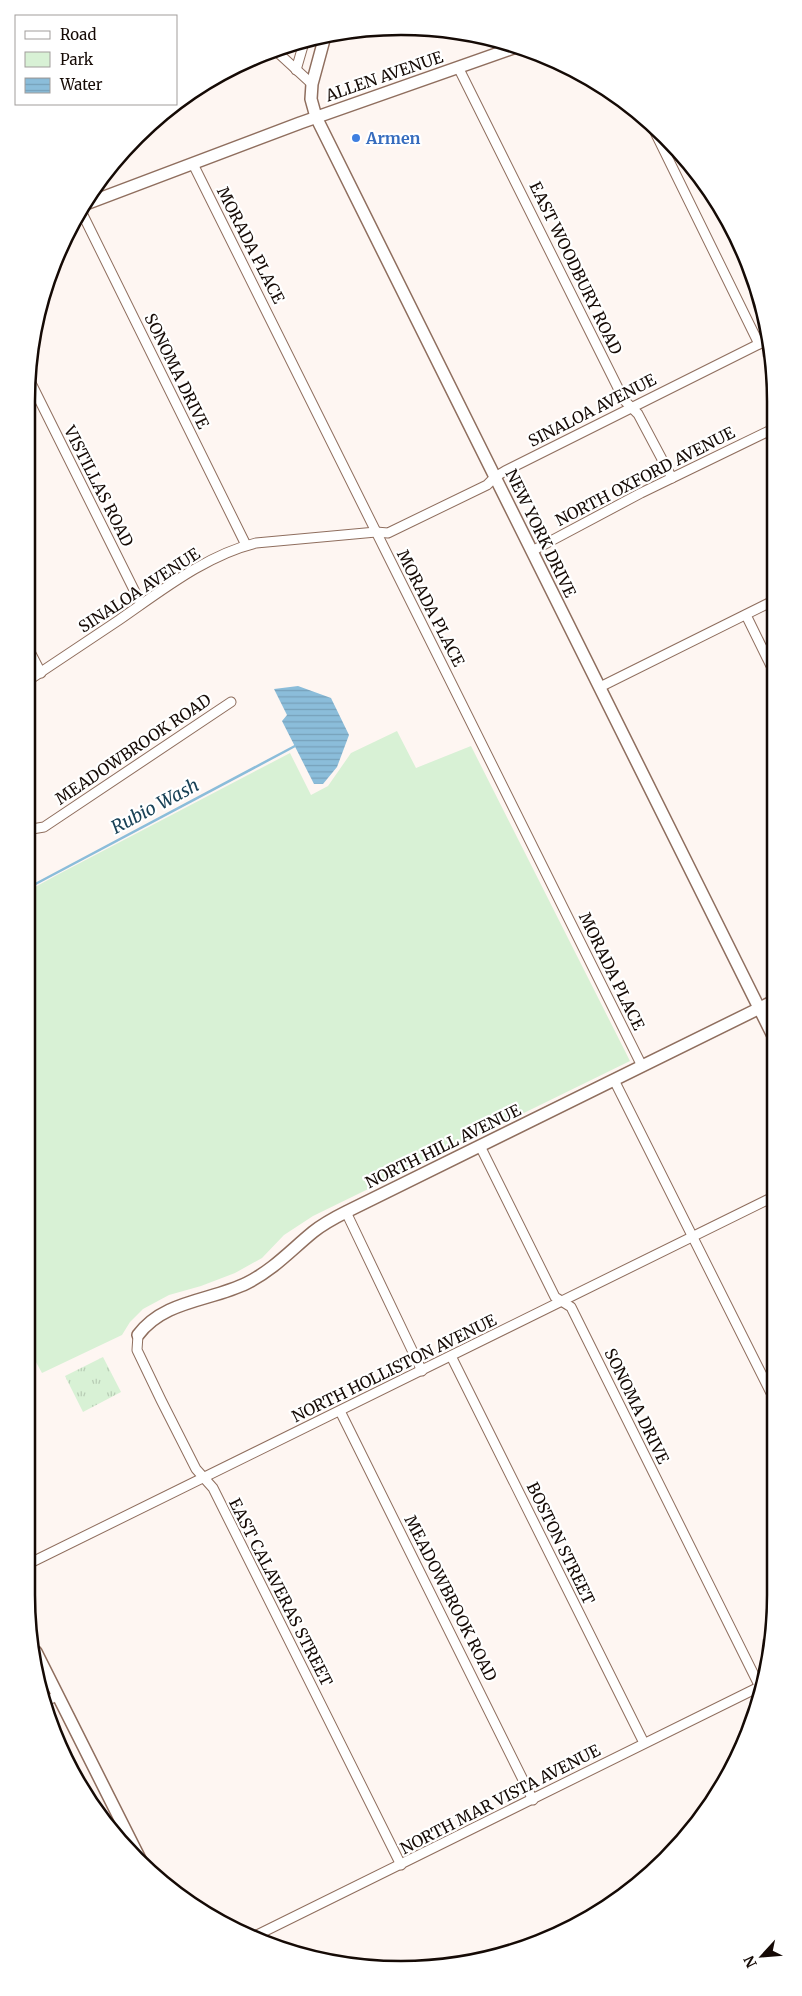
<svg xmlns="http://www.w3.org/2000/svg" width="802" height="1996" font-family="Merriweather,serif">
<style>
.green{fill:#d8f1d5}
.park{fill:url(#park-tufts)}
.water{fill:url(#water-rules)}
.lines{fill:none;stroke-linecap:round;stroke-linejoin:round}
.stream{stroke:#8bbdda;stroke-width:2.5}
.minor-casing{stroke:#8f6e5e;stroke-width:11}
.tertiary-casing{stroke:#8f6e5e;stroke-width:14}
.minor{stroke:#fff;stroke-width:9}
.tertiary{stroke:#fff;stroke-width:11}
.shop-dot{fill:#3f7fe0;stroke:#fff;stroke-width:2}
.labels{text-anchor:middle;dominant-baseline:central;stroke-width:4.5;stroke-linejoin:round;paint-order:stroke}
.street-label{font-size:16px;fill:#150a05;stroke:#fff}
.shop-label{font-size:16px;font-weight:bold;fill:#366cbe;stroke:#fff;text-anchor:start}
.water-label{font-size:18px;font-style:italic;fill:#184156;stroke:#fff}
.rim{fill:none;stroke:#150a05;stroke-width:2.5}
</style>
<defs>
<pattern id="park-tufts" width="24" height="20" patternUnits="userSpaceOnUse" patternTransform="scale(1.25)"><rect width="24" height="20" fill="#d8f1d5"/><path d="M3 7l-1-3M5 7V3M7 7l1-3M15 17l-1-3M17 17v-4M19 17l1-3" fill="none" stroke="#b8cdb5"/></pattern>
<pattern id="water-rules" width="6" height="5" patternUnits="userSpaceOnUse" patternTransform="scale(1.25)"><rect width="6" height="5" fill="#8bbdda"/><path d="M0 2.5h6" fill="none" stroke="#77a1ba"/></pattern>
</defs>
<rect width="100%" height="100%" fill="#fef6f2"/>
<path class="green" d="M397,731L416,768L471,746L630,1061L313,1216L284,1235L262,1258L235,1273L201,1286L169,1295L143,1309L130,1322L122,1335L42,1373L26,1344V892L57,875L290,753L311,795L328,786L351,753Z"/>
<path class="park" d="M103,1357L121,1392L83,1412L65,1376Z"/>
<path class="water" d="M298,686L331,698L349,735L337,767L323,784H314L282,721L287,715L274,689Z"/>
<g class="lines">
<path class="stream" d="M26,889L295,746"/>
<g class="minor-casing">
<g id="minor">
<path d="M275,50L312,84"/>
<path d="M458,67L624,400L638,414L672,478"/>
<path d="M296,70L305,39"/>
<path d="M653,128L759,344"/>
<path d="M193,164L642,1066"/>
<path d="M80,209L246,545"/>
<path d="M30,381L141,604"/>
<path d="M532,551L641,493L773,429"/>
<path d="M746,615L773,670"/>
<path d="M26,644L41,673"/>
<path d="M26,682C57,661 88,641 119,620C161,591 206,555 256,543L376,532L388,533L487,485L495,477L505,471L769,339"/>
<path d="M600,687L773,601"/>
<path d="M26,823L32,829L44,827L231,702"/>
<path d="M614,1080L775,1401"/>
<path d="M480,1146L555,1297L571,1307L760,1687"/>
<path d="M346,1212L422,1371"/>
<path d="M138,1335L137,1350L161,1400L196,1469L213,1488L401,1865"/>
<path d="M451,1356L644,1743"/>
<path d="M340,1411L533,1800"/>
<path d="M26,1565L775,1196"/>
<path d="M44,1702L57,1696"/>
<path d="M111,1830L122,1825"/>
<path d="M586,1920L590,1918"/>
<path d="M253,1937L761,1686"/>
</g>
</g>
<g class="tertiary-casing">
<g id="tertiary">
<path d="M325,36L312,84L311,99L316,117L774,1038"/>
<path d="M83,205L300,123L519,46"/>
<path d="M138,1335C164,1300 211,1301 247,1283C273,1270 291,1250 313,1232C323,1224 334,1218 346,1212L774,1001"/>
<path d="M36,1652L140,1859"/>
</g>
</g>
<use href="#minor" class="minor"/>
<use href="#tertiary" class="tertiary"/>
</g>
<circle class="shop-dot" cx="356" cy="138" r="5"/>
<g class="labels">
<g class="street-label">
<text transform="translate(384 76) rotate(-19)">ALLEN AVENUE</text>
<text transform="translate(251 245) rotate(63)">MORADA PLACE</text>
<text transform="translate(576 268) rotate(64)">EAST WOODBURY ROAD</text>
<text transform="translate(177 371) rotate(64)">SONOMA DRIVE</text>
<text transform="translate(592 410) rotate(-27)">SINALOA AVENUE</text>
<text transform="translate(645 476) rotate(-27)">NORTH OXFORD AVENUE</text>
<text transform="translate(99 486) rotate(63)">VISTILLAS ROAD</text>
<text transform="translate(541 533) rotate(64)">NEW YORK DRIVE</text>
<text transform="translate(139 590) rotate(-33)">SINALOA AVENUE</text>
<text transform="translate(431 608) rotate(63)">MORADA PLACE</text>
<text transform="translate(133 749) rotate(-34)">MEADOWBROOK ROAD</text>
<text transform="translate(612 971) rotate(64)">MORADA PLACE</text>
<text transform="translate(443 1146) rotate(-26)">NORTH HILL AVENUE</text>
<text transform="translate(394 1368) rotate(-26)">NORTH HOLLISTON AVENUE</text>
<text transform="translate(637 1406) rotate(64)">SONOMA DRIVE</text>
<text transform="translate(561 1543) rotate(64)">BOSTON STREET</text>
<text transform="translate(281 1592) rotate(63)">EAST CALAVERAS STREET</text>
<text transform="translate(451 1598) rotate(63)">MEADOWBROOK ROAD</text>
<text transform="translate(500 1799) rotate(-27)">NORTH MAR VISTA AVENUE</text>
</g>
<g class="shop-label">
<text x="366" y="138">Armen</text>
</g>
<g class="water-label">
<text transform="translate(155 806) rotate(-28)">Rubio Wash</text>
</g>
</g>
<path d="M0 0H802V1996H0ZM401 35H401A366 366 0 0 1 767 401V1595A366 366 0 0 1 401 1961H401A366 366 0 0 1 35 1595V401A366 366 0 0 1 401 35Z" fill="#fff" fill-rule="evenodd"/>
<path class="rim" d="M401 35H401A366 366 0 0 1 767 401V1595A366 366 0 0 1 401 1961H401A366 366 0 0 1 35 1595V401A366 366 0 0 1 401 35Z"/>
<rect x="15" y="15" width="162" height="90" fill="#ffffff" stroke="#a19d9b"/>
<rect x="25" y="31" width="25" height="8" fill="#ffffff" stroke="#a19d9b"/>
<text x="60" y="40" font-size="15" fill="#150a05">Road</text>
<rect x="25" y="52" width="25" height="15" fill="#d8f1d5" stroke="#a19d9b"/>
<text x="60" y="65" font-size="15" fill="#150a05">Park</text>
<rect x="25" y="78" width="25" height="15" fill="url(#water-rules)" stroke="#a19d9b"/>
<text x="60" y="90" font-size="15" fill="#150a05">Water</text>
<g transform="translate(762 1956) rotate(244)" stroke="#ffffff" stroke-width="4" paint-order="stroke">
<path d="M0-4L9 19L0 12L-9 19Z" fill="#150a05"/>
<text y="-8" font-size="14" font-weight="bold" text-anchor="middle" fill="#150a05">N</text>
</g>
</svg>
